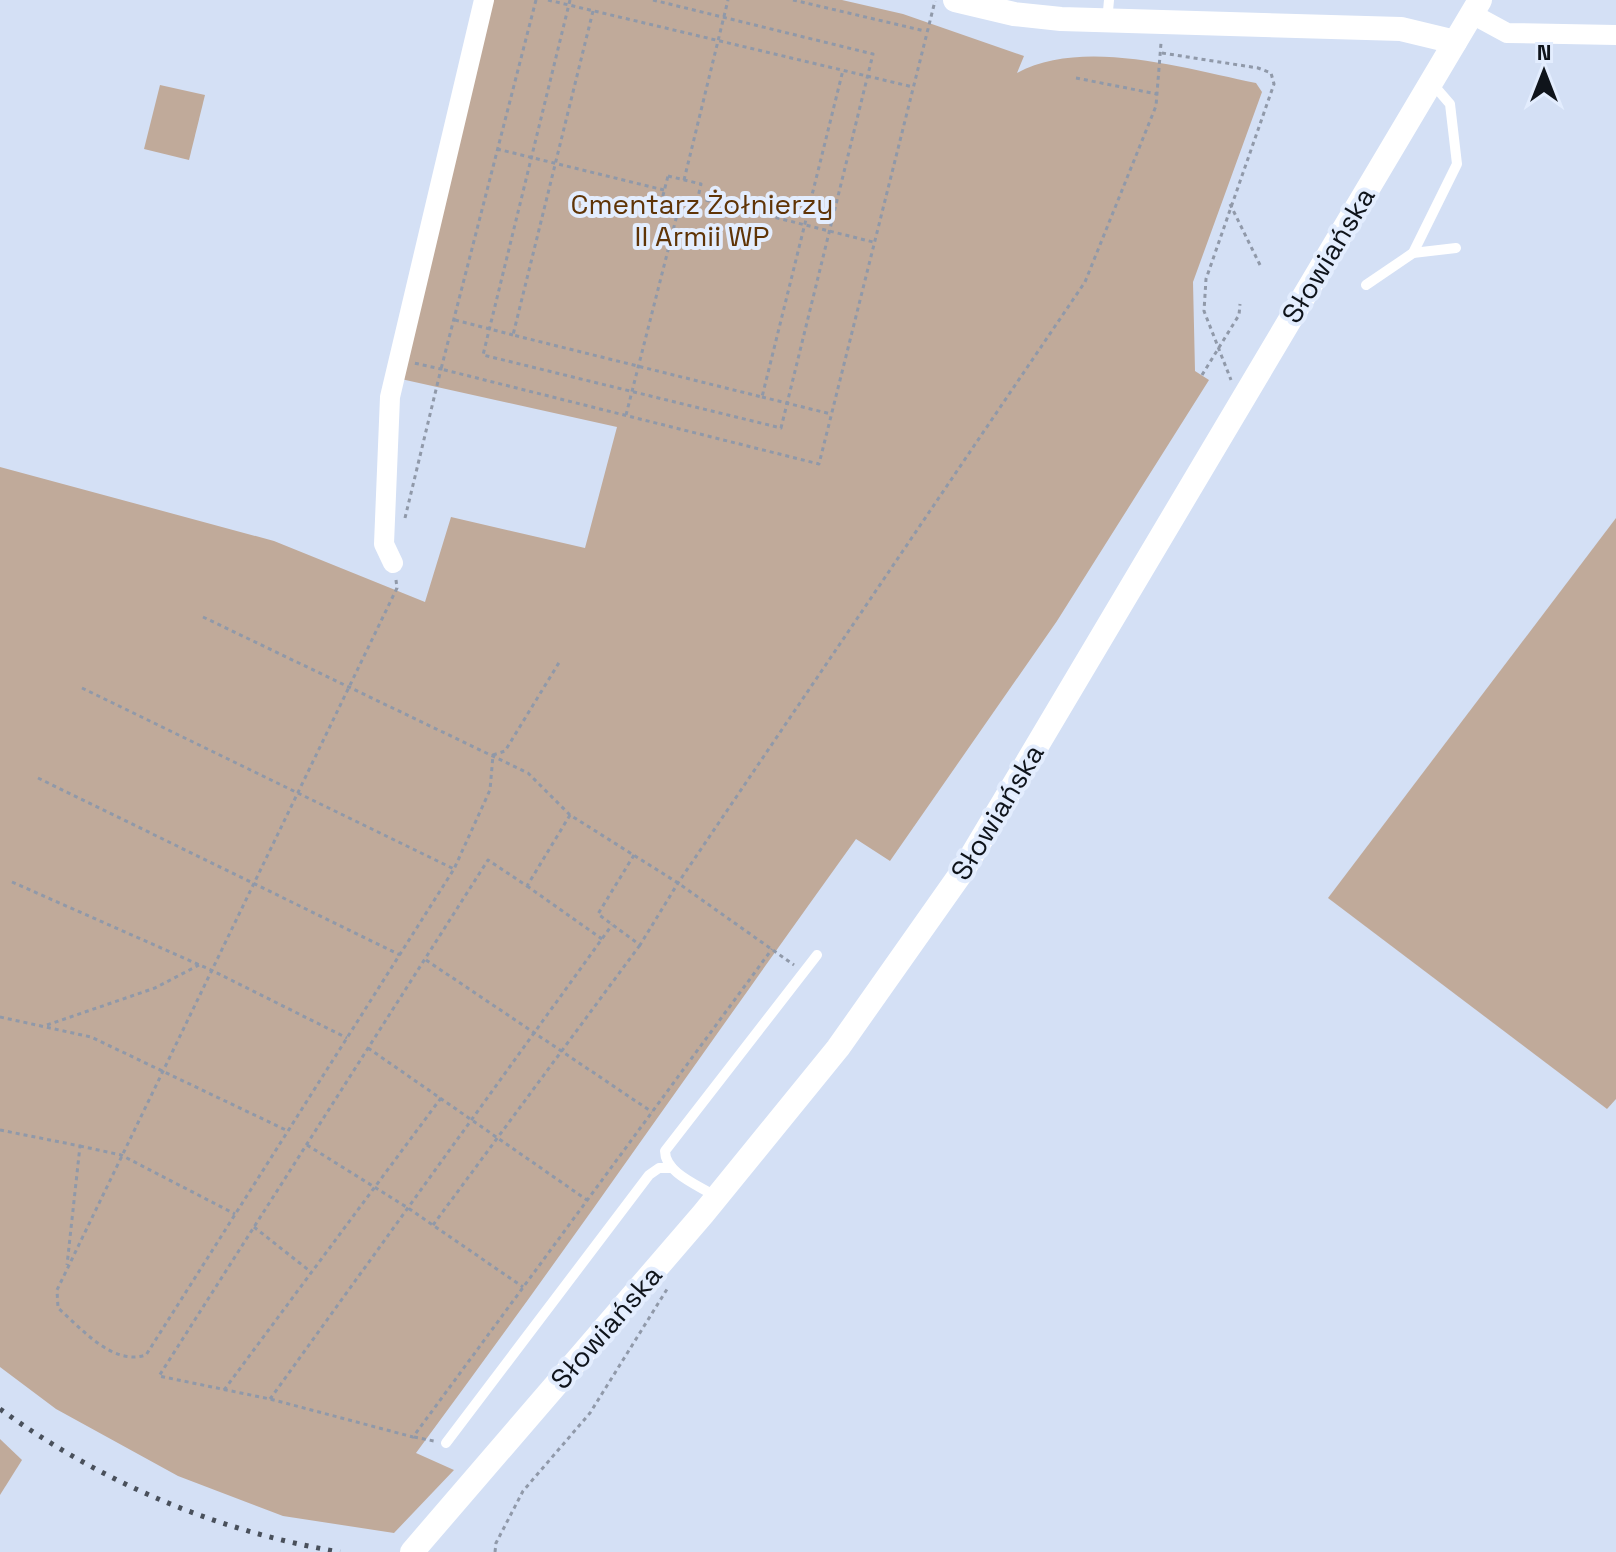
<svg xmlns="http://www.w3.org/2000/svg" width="1616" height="1552" font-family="'Space Grotesk',sans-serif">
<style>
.green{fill:#c0aa9a}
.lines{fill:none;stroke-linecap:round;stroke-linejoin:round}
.path{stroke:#9099a9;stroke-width:3;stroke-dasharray:4 4;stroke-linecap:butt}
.service{stroke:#fff;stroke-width:10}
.minor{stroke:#fff;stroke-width:20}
.tertiary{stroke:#fff;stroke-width:24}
.rail{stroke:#49505b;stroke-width:5;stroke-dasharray:4 8;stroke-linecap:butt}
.labels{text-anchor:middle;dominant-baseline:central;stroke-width:8;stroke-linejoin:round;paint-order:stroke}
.park-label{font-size:28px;fill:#5f3406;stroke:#e3edfe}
.street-label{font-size:28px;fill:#0f141b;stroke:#e3edfe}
</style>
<rect width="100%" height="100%" fill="#d4e0f5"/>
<g class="green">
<path d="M493,0H842L903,14L1024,56L1017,73C1083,37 1186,69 1256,83L1262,92L1193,282L1195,371L1209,380L1057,621L890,861L856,839C709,1043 566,1251 416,1453L454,1470L394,1533L283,1516L178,1476L56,1409L0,1367V467L274,541L425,602L451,517L585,548L617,427L401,379Z"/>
<path d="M160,85L205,95L189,160L144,149Z"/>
<path d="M1616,518V1099L1607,1109L1328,898Z"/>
<path d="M0,1439L22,1460L0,1495Z"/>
</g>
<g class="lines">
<g class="path">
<path d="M536,0L441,369L819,464L935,1"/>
<path d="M548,0L913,87"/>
<path d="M570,0L483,355L781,428L873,54L653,0"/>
<path d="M793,0L925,31"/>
<path d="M593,11L513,335L762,397L843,70"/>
<path d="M1162,53L1258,68L1271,73L1274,84L1206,279L1204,311L1231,380"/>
<path d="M1076,78L1157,94"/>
<path d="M497,149L664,190"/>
<path d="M668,176L701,184L694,215L660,207Z"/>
<path d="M684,180L728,0"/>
<path d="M698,198L873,242"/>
<path d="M1230,204L1261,267"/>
<path d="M455,320L513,335"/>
<path d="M1202,375L1239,315L1240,304"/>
<path d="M762,397L831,414"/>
<path d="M626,415L678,211"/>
<path d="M405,518L441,369L414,363"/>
<path d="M396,580L397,588L57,1290L58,1308C81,1328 112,1366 146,1355L454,869L490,790L493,755L505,751L560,661"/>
<path d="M203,617L528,773L570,815L678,883L794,965"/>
<path d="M82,688L454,869"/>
<path d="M38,778L400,955"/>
<path d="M570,815L527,886L488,860L159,1376L270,1399L413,1437L772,949"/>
<path d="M634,855L598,914L640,945L678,883L1085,282L1156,106L1161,43"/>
<path d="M12,882L211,970L347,1038"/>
<path d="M527,886L602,939"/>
<path d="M426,960L652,1112"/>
<path d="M0,1017L91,1037L288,1131"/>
<path d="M47,1025L155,988L199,965"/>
<path d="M368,1048L587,1200"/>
<path d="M0,1130L80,1146L67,1265"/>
<path d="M307,1145L408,1208L523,1287"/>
<path d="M80,1146L121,1155L235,1214"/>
<path d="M433,1225L640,945"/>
<path d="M254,1227L311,1272"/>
<path d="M224,1390L441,1098"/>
<path d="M270,1399L612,925"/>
<path d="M414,1437L434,1441"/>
<path d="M495,1552L496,1543L523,1491L590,1413L669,1286"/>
</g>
<g class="service">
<path d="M1107,22L1109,0"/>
<path d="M1413,253L1456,248"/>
<path d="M1366,285L1413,253L1457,164L1450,104L1431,82"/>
<path d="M715,1196C698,1185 665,1173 665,1151L817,955"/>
<path d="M446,1443L649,1175L659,1168H672"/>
</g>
<g class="minor">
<path d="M1472,14L1507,33L1616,35"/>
<path d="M393,563L384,544L390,397L484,0"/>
</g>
<g class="tertiary">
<path d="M955,0L1014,14L1061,19L1401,29L1455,42"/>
<path d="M412,1552L703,1214L838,1048L962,872L1480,0"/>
</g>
<path class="rail" d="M0,1409C102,1483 216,1531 340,1552"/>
</g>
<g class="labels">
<g class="park-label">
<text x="702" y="204">Cmentarz Żołnierzy<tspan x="702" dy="32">II Armii WP</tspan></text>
</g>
<g class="street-label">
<text transform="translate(1328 255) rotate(-59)">Słowiańska</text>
<text transform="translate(997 812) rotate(-59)">Słowiańska</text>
<text transform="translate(606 1327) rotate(-49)">Słowiańska</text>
</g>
</g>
<g transform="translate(1544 72)" stroke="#e3edfe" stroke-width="6" paint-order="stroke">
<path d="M0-6L14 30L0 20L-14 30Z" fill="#0f141b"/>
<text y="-12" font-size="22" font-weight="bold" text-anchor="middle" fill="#0f141b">N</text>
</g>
</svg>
